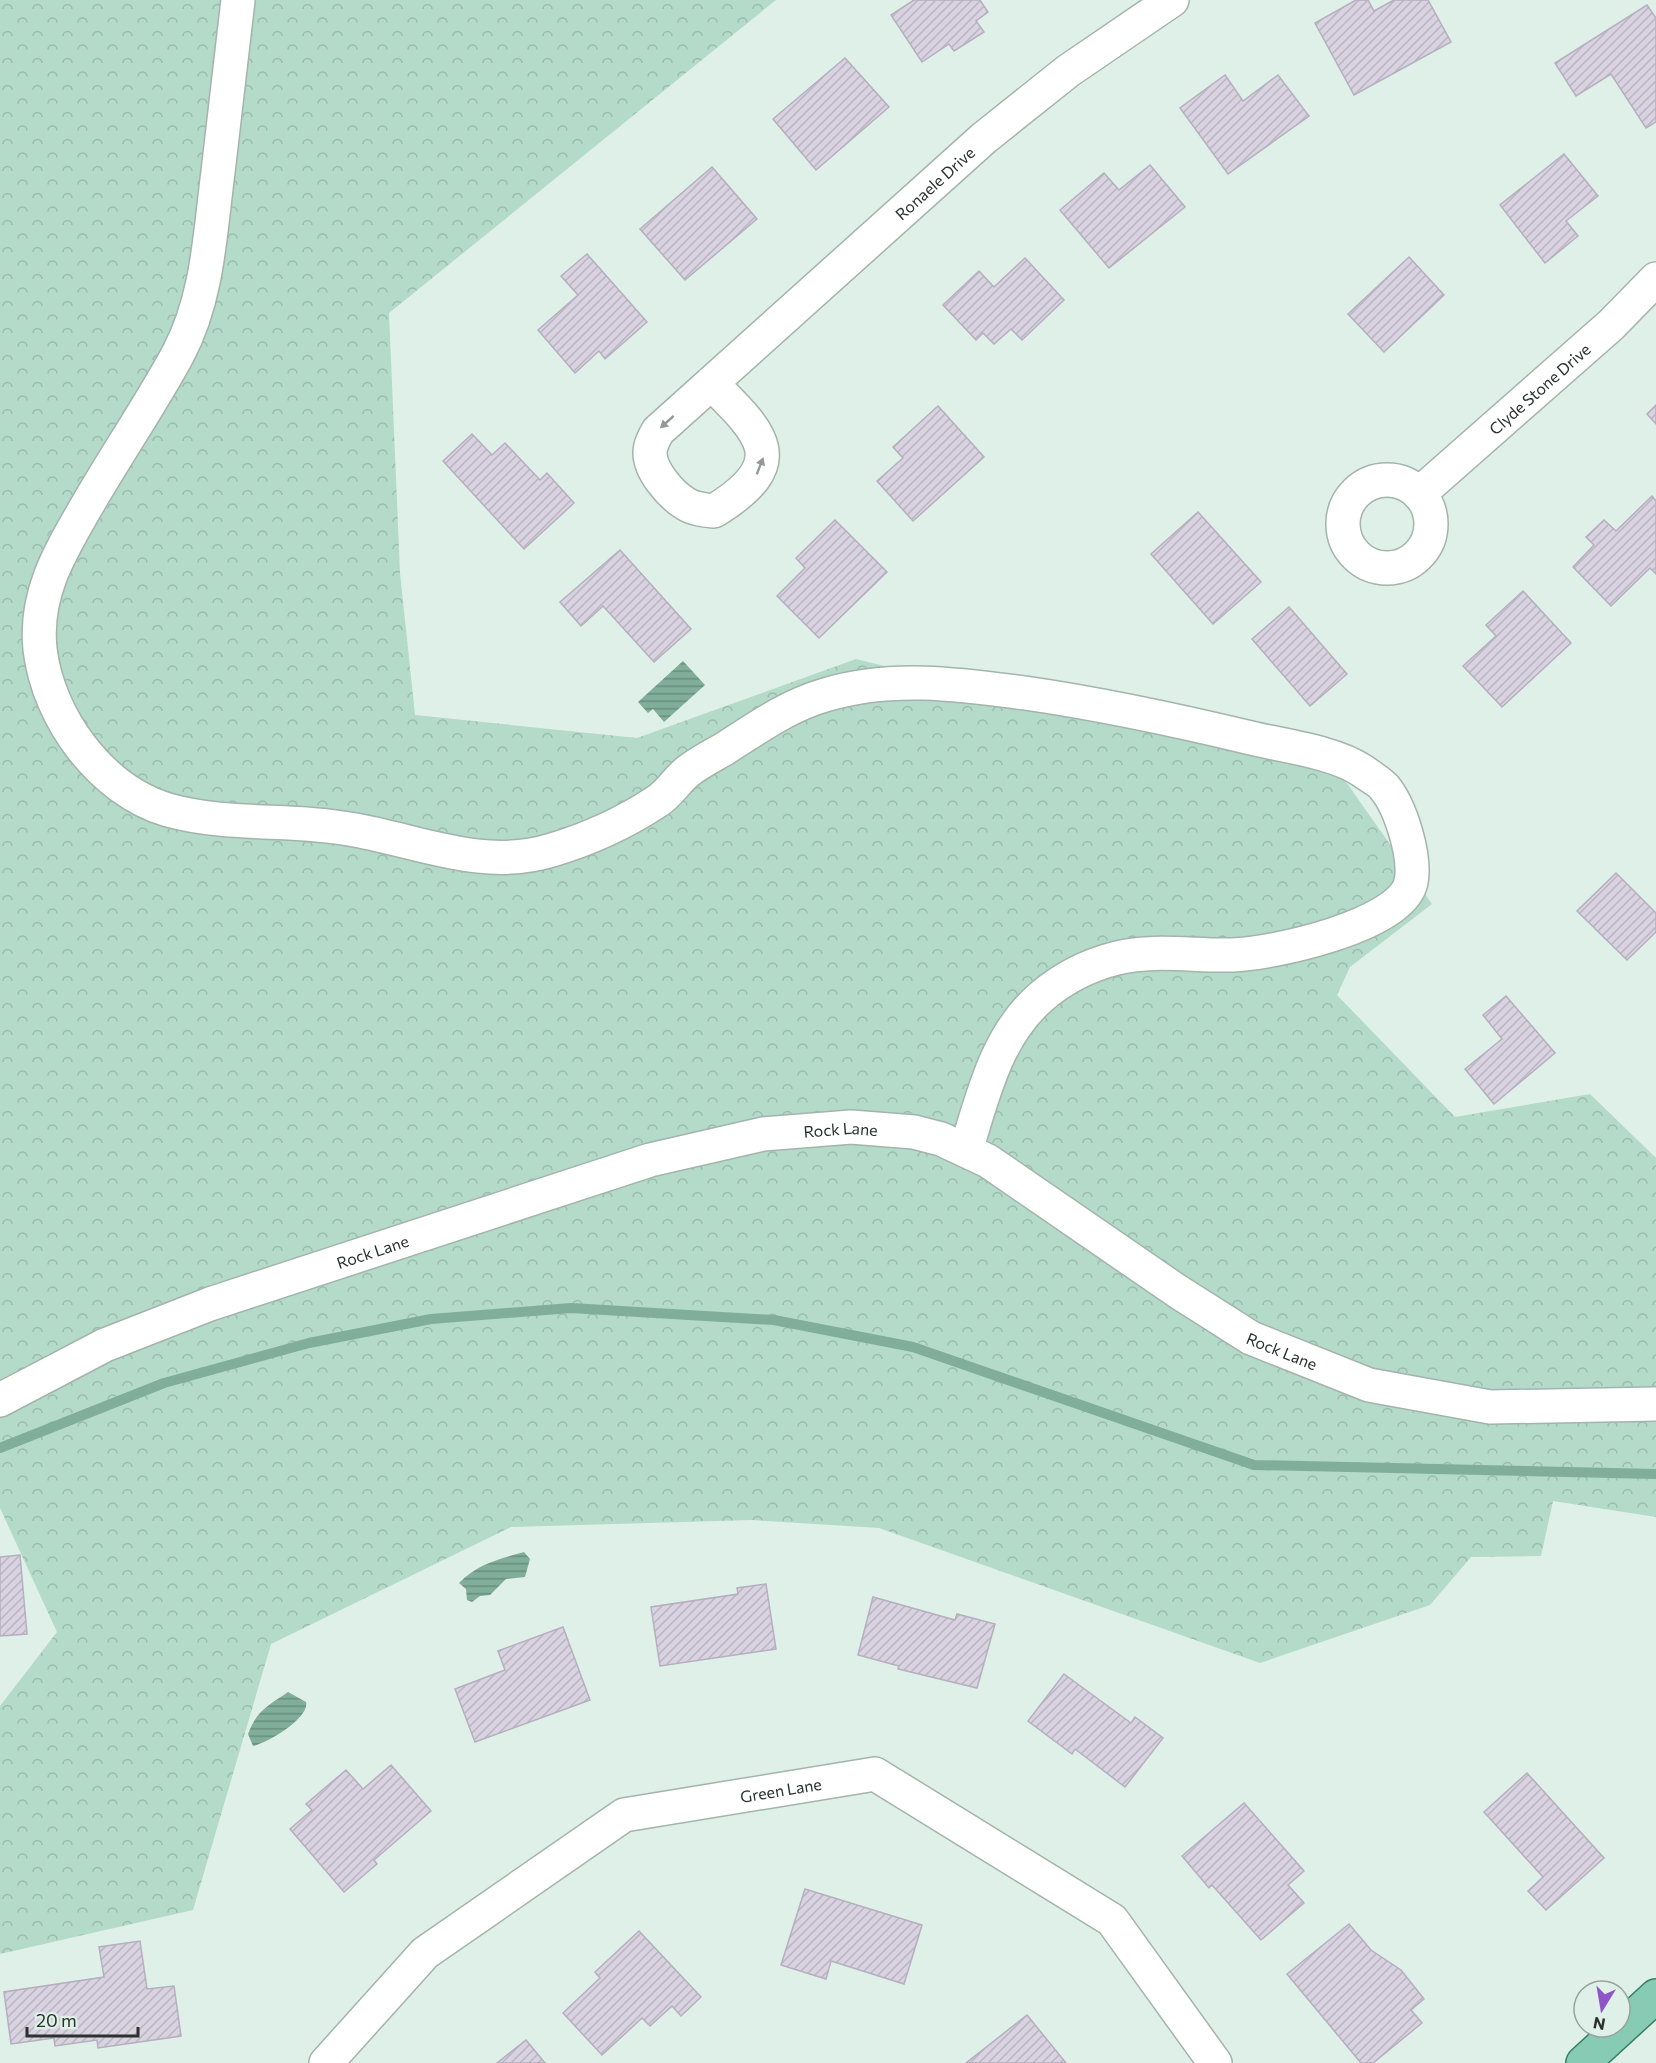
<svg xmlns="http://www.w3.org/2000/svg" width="1656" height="2063" font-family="Commissioner,sans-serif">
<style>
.forest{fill:url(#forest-crowns)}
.water{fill:url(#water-rules)}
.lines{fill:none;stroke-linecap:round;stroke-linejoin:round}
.stream{stroke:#80ae9a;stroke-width:10}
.building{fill:url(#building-hatch);stroke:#b5afbe;stroke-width:1.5}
.minor-casing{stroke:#a3b4ac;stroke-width:36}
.major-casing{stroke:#337f65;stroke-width:36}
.minor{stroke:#fff;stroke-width:33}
.major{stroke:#88cbb4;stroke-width:33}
.oneway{fill:#949896}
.labels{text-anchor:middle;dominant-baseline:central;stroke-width:6;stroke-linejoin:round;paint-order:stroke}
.street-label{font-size:16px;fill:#2a312e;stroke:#def0e7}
</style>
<defs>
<pattern id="forest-crowns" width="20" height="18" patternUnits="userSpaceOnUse" patternTransform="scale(1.5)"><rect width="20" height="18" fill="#b4dac9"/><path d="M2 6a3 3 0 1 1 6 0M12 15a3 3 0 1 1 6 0" fill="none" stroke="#9bbcad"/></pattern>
<pattern id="water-rules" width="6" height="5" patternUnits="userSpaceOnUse" patternTransform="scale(1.5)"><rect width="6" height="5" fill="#80ae9a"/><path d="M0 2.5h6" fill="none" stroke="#698e7e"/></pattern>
<pattern id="building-hatch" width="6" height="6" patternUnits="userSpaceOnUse" patternTransform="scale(1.5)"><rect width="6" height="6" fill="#d8d2e1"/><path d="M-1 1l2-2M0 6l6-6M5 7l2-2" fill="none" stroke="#bab5c1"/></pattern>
</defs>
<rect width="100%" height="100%" fill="#def0e7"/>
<path class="forest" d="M0,0H776L389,313L400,573L415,715L637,738L856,659L1029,702L1339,772L1432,904L1350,967L1337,995L1455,1117L1590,1094L1656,1158V1517L1553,1501L1541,1556L1471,1557L1430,1605L1260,1663L879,1528L752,1520L511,1527L271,1644L193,1910L0,1954V1706L57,1632L0,1508Z"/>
<g class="water">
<path d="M683,661L705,685L664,722L653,709L648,713L638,702Z"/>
<path d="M524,1552L530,1559L525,1577L506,1579L490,1595L480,1596L472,1602L467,1600L466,1589L459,1583C477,1564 499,1559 524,1552Z"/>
<path d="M288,1692L306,1702C310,1718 267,1743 253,1746L248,1734C257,1710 268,1706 288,1692Z"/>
</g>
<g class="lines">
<path class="stream" d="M0,1448L164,1383L309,1343L431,1319L571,1308L774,1320L913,1347L1254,1465L1656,1474"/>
</g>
<g class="building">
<path d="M914,0H980L988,12L976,21L984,32L954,51L949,44L922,62L891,15Z"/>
<path d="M1356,0H1368L1374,11L1394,0H1428L1451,42L1354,95L1315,23Z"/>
<path d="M1647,5L1656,18V122L1646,128L1611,74L1576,96L1555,63Z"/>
<path d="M845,58L889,107L816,170L773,119Z"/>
<path d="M1225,75L1243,101L1278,75L1309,116L1228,174L1180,108Z"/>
<path d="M1564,154L1598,196L1566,221L1578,236L1545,263L1500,205Z"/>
<path d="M1150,165L1185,207L1109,268L1060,210L1104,173L1119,190Z"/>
<path d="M712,167L757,219L685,280L640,229Z"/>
<path d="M587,254L647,322L605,359L599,351L575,373L538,330L578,295L561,276Z"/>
<path d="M1409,257L1444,295L1384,352L1348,314Z"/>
<path d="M1025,258L1064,300L1022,340L1011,329L994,344L983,333L976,340L943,305L979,271L994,287Z"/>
<path d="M1656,405V424L1647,414Z"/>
<path d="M938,406L984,457L913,521L877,481L903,458L893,447Z"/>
<path d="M472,434L492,455L505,443L540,480L547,473L574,503L524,549L443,461Z"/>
<path d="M1652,496L1656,501V574L1650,568L1611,606L1573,567L1594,545L1586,537L1604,520L1616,531Z"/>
<path d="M1198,512L1261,582L1213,624L1151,554Z"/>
<path d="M835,520L887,572L819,638L777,596L805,568L796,558Z"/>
<path d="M620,550L691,629L654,662L603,606L581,626L560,602Z"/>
<path d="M1523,591L1571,643L1502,707L1463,666L1496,636L1486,625Z"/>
<path d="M1289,607L1347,674L1310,706L1252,639Z"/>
<path d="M1616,873L1656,913V932L1627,960L1577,911Z"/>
<path d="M1506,996L1555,1053L1494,1104L1465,1069L1502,1039L1483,1015Z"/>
<path d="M20,1555L27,1634L0,1636V1557Z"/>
<path d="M766,1584L776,1649L660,1666L651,1607L738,1594L737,1588Z"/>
<path d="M873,1597L955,1620L957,1614L995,1624L977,1688L898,1669L899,1666L858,1655Z"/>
<path d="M563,1627L590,1700L475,1742L455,1689L505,1670L498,1651Z"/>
<path d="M1064,1674L1131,1723L1135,1717L1163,1738L1125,1787L1075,1749L1072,1754L1028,1721Z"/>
<path d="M391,1765L431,1811L374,1860L377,1864L344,1892L290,1829L312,1810L306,1804L346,1770L363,1789Z"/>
<path d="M1527,1773L1604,1858L1546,1910L1528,1891L1543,1877L1484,1812Z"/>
<path d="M1244,1803L1304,1871L1288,1885L1304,1903L1261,1940L1212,1885L1209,1888L1182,1856Z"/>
<path d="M805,1889L922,1925L904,1984L831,1961L826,1979L781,1965Z"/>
<path d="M1349,1924L1371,1950L1401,1970L1424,1999L1411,2010L1422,2023L1373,2063H1361L1287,1974Z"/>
<path d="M639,1931L701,1997L681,2016L672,2006L650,2026L642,2018L602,2055L563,2013L600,1978L595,1972Z"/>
<path d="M140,1941L147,1989L174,1986L181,2036L98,2048L97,2040L55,2046L54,2038L11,2044L4,1992L104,1977L99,1947Z"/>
<path d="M1027,2015L1066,2063H966Z"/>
<path d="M526,2040L545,2063H497Z"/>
</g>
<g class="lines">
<g class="minor-casing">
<g id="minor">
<path d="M238,0C231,57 225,115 218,172C210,233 208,298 178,354C151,404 118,452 89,502C62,549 34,592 40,649C48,718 101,790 168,810C229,827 294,818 355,830C422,842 484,871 552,850C589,839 624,823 656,802C669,794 676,781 687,772C698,763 712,756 724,749C757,728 787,706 825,695C890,675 958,684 1025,693C1101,704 1176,720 1251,738C1284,746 1334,752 1361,770C1364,772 1382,784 1384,787C1401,807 1416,857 1411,882C1402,926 1271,954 1232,955C1193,956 1155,949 1117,958C1089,965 1063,978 1041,997C996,1036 983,1096 966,1150"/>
<path id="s1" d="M711,383C764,435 792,463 714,511C704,510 694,509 686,504C671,495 650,471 650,453C650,445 654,438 658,431L984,138L1068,71L1172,0"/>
<circle cx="1387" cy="524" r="44"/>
<path id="s2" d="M1419,494L1611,325L1656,279"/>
<path id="s3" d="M0,1400L105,1345L210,1304L650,1160L763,1134L851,1127L914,1132L941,1139L988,1161L1177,1291L1251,1338L1369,1385L1490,1407L1656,1404"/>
<path id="s4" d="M326,2063L425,1953L624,1815L875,1774L1112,1920L1215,2063"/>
</g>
</g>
<g class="major-casing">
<path id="major" d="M1583,2063L1656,1996"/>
</g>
<use href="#minor" class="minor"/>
<use href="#major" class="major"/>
</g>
<defs><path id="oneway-solid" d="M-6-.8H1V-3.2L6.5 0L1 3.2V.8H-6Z" transform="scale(1.5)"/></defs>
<g class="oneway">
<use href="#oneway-solid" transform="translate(667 422) rotate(138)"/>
<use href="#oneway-solid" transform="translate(760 466) rotate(-69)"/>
</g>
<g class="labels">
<g class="street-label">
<text stroke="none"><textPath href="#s1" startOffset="656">Ronaele Drive</textPath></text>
<text stroke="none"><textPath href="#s2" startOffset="160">Clyde Stone Drive</textPath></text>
<text stroke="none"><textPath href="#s3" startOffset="888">Rock Lane</textPath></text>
<text stroke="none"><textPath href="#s3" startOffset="402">Rock Lane</textPath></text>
<text stroke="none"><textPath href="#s3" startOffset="1392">Rock Lane</textPath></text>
<text stroke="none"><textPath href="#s4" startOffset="549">Green Lane</textPath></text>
</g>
</g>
<g transform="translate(1602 2009) rotate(191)"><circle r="28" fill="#def0e7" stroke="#96a49d" stroke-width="1.5"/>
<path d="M0-4.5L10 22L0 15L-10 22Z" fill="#9053c9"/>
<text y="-9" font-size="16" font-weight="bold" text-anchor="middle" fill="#2a312e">N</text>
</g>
<path d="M27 2027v9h111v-9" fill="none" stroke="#2a312e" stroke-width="3"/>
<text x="36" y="2027" font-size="18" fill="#2a312e" stroke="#def0e7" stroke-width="4.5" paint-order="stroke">20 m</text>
</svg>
